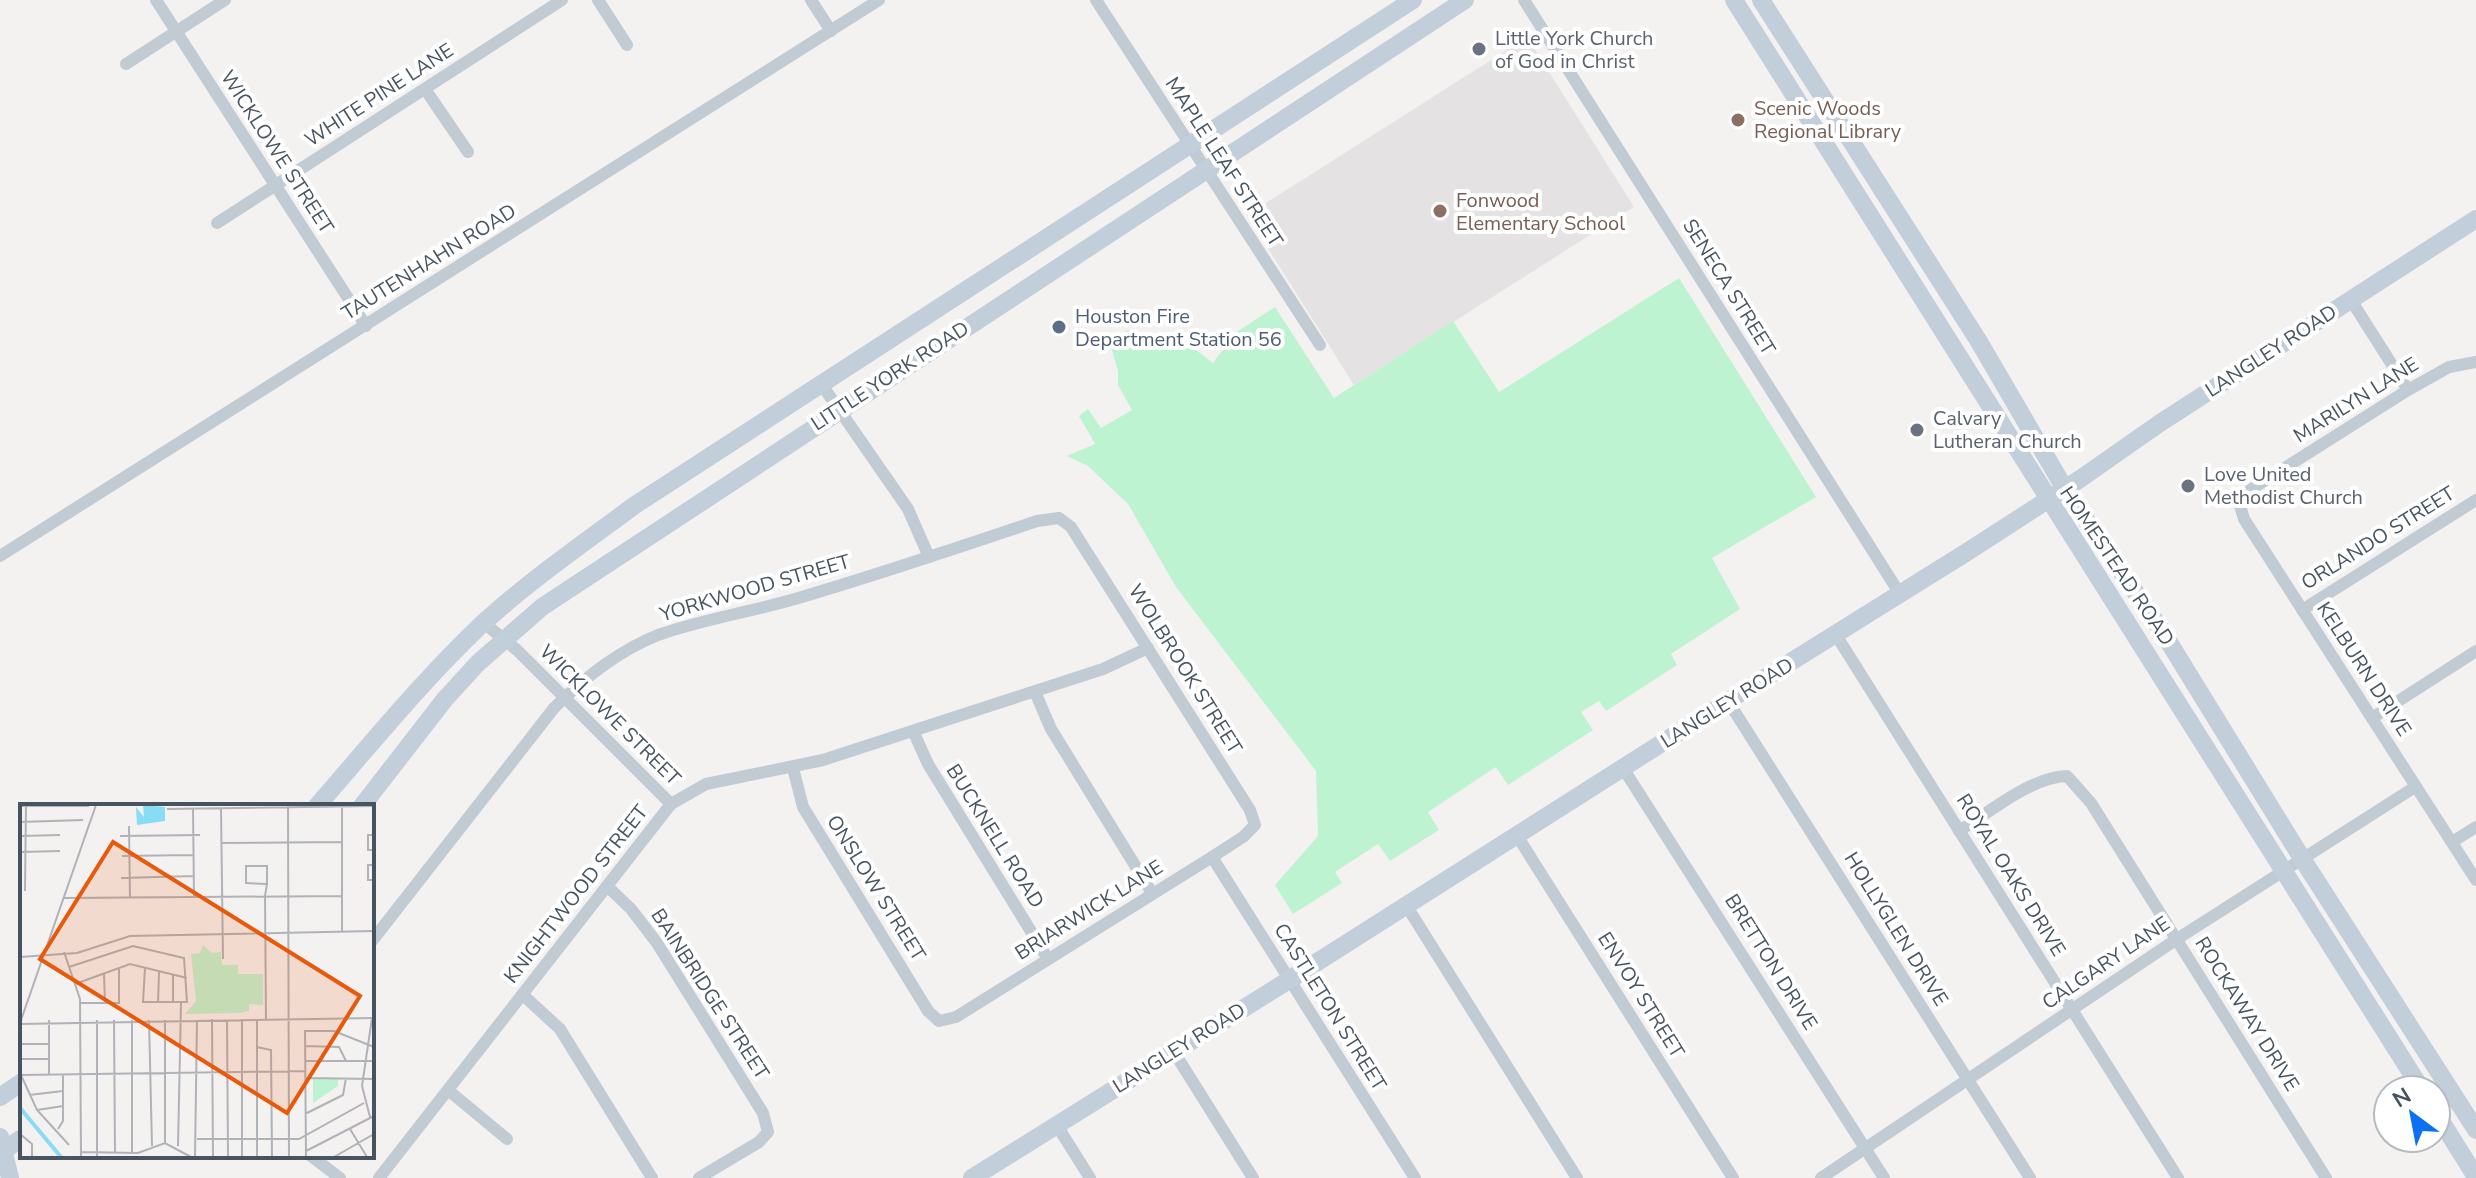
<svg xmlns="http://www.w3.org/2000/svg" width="2476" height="1178" font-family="'Nunito Sans',sans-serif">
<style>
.education{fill:#e5e2e3}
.green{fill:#bef3d2}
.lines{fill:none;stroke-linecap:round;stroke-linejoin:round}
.street{stroke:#c1cbd4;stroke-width:12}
.secondary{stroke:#c3cedb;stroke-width:18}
.worship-dot{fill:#6b7280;stroke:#fff;stroke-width:3}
.education-dot{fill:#8d6e63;stroke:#fff;stroke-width:3}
.service-dot{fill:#5c6f8a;stroke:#fff;stroke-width:3}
.labels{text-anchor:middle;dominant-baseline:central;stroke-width:8;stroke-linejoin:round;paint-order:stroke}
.worship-label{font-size:20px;fill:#5b616d;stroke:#fff;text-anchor:start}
.street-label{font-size:20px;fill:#475460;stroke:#fff}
.education-label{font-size:20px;fill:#785e54;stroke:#fff;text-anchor:start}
.service-label{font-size:20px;fill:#4e5e75;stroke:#fff;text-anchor:start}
.inset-river{fill:none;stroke:#88dcf3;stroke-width:4}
.inset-road{fill:none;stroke:#afb2b7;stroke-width:2}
.view{fill:#e8590c;fill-opacity:0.15;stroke:#e8590c;stroke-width:4}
.inset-edge{fill:none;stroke:#475460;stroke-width:4}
</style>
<rect width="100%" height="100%" fill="#f4f1f1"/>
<path class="education" d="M1527,37L1634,207L1354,385L1247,215Z"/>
<path class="green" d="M1679,278L1816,497L1712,558L1740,609L1671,654L1677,665L1606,711L1599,701L1581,712L1593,730L1508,785L1496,767L1428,812L1439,830L1390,861L1378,844L1335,872L1342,883L1293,914L1275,885L1318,836L1316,771L1176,587L1128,504L1088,466L1067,456L1095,444L1079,416L1088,409L1101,428L1132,410L1118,385V371L1108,337L1133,329L1157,346L1179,337L1213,363L1235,333L1275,307L1334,398L1453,321L1499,392Z"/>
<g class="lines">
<g class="street">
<path d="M156,0L366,326"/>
<path d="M598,0L627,45"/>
<path d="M811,0L831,31"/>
<path d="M1096,0L1320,345"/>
<path d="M1524,0L1900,594"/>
<path d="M126,64L225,0"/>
<path d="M425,89L468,152"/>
<path d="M217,223L562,0"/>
<path d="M2351,300L2408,390"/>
<path d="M2476,362L2449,367L2408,390L2250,490L2239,502L2244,519L2476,880"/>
<path d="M822,385L908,509L929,557"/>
<path d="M0,556L879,0"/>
<path d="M2302,610L2476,500"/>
<path d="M484,623L517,650L671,804"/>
<path d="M1836,635L2178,1178"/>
<path d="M1035,692L1051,729L1152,893"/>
<path d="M1728,701L2030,1178"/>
<path d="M2372,718L2476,651"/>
<path d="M913,731L928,764L1048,959"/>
<path d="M1623,768L1884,1178"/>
<path d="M1959,831C1990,812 2031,777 2067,776L2091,803L2326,1178"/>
<path d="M1516,834L1733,1178"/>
<path d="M2452,842L2476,827"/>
<path d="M1212,857L1415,1178"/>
<path d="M607,886L631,909L657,943L763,1113L768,1132L759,1142L699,1178"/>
<path d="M1406,905L1577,1178"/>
<path d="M372,941L554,708C584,678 618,651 658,635C706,618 757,611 805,596C883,573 960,547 1037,521L1059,518L1071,527L1250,810L1255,825L1243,837L1212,857L956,1017L939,1021L928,1011L803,807L793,768"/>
<path d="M523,995L560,1029L652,1178"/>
<path d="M1174,1052L1253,1178"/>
<path d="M448,1090L507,1139"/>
<path d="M1056,1124L1090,1178"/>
<path d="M311,1156L340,1178"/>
<path d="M379,1178L671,804L706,784L823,760L1103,669L1148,648"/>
<path d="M1821,1178L2177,939L2415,787"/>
</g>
<g class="secondary">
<path d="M1734,0L2422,1090"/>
<path d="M1761,0L1978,340L2065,489L2162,631L2303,860L2476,1130"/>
<path d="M317,806C371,744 422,681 481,625C529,581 584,543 635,505L1413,0"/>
<path d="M362,806L445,699L478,663L542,607L1465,0"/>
<path d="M0,1097L22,1082"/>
<path d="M2436,1113L2476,1177"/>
<path d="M0,1137L10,1178"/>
<path d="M0,1153L22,1138"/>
<path d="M972,1178L1289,980L1728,701L1967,552L2080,479L2160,423L2476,219"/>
</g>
</g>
<g class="worship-dot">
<circle cx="1479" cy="49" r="8"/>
<circle cx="1917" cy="430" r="8"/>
<circle cx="2188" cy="486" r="8"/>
</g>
<g class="education-dot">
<circle cx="1738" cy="120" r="8"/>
<circle cx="1440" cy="211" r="8"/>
</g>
<circle class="service-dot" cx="1059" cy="327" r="8"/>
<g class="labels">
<g class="worship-label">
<text x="1495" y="38">Little York Church<tspan x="1495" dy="23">of God in Christ</tspan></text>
<text x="1933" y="418">Calvary<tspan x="1933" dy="23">Lutheran Church</tspan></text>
<text x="2204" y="474">Love United<tspan x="2204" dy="23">Methodist Church</tspan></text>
</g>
<g class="street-label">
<text transform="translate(379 95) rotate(-33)">WHITE PINE LANE</text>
<text transform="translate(277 152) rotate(57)">WICKLOWE STREET</text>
<text transform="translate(1224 162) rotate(57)">MAPLE LEAF STREET</text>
<text transform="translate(429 262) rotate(-32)">TAUTENHAHN ROAD</text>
<text transform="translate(1729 287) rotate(58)">SENECA STREET</text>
<text transform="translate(2271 351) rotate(-33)">LANGLEY ROAD</text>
<text transform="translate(890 376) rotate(-33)">LITTLE YORK ROAD</text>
<text transform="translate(2356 400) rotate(-32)">MARILYN LANE</text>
<text transform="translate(2378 538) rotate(-32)">ORLANDO STREET</text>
<text transform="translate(2117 566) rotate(56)">HOMESTEAD ROAD</text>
<text transform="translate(755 588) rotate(-16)">YORKWOOD STREET</text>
<text transform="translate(1185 669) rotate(58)">WOLBROOK STREET</text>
<text transform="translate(2364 669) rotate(57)">KELBURN DRIVE</text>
<text transform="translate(1727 703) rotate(-32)">LANGLEY ROAD</text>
<text transform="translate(610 715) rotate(45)">WICKLOWE STREET</text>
<text transform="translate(995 836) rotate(58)">BUCKNELL ROAD</text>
<text transform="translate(2011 875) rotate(58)">ROYAL OAKS DRIVE</text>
<text transform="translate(876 888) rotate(58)">ONSLOW STREET</text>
<text transform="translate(576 894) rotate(-52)">KNIGHTWOOD STREET</text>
<text transform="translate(1089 910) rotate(-32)">BRIARWICK LANE</text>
<text transform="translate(1896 929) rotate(58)">HOLLYGLEN DRIVE</text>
<text transform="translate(1771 962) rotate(58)">BRETTON DRIVE</text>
<text transform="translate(2106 963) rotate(-34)">CALGARY LANE</text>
<text transform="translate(710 994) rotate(57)">BAINBRIDGE STREET</text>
<text transform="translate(1641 995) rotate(58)">ENVOY STREET</text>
<text transform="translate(1330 1007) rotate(58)">CASTLETON STREET</text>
<text transform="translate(2247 1014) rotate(58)">ROCKAWAY DRIVE</text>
<text transform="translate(1179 1048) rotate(-32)">LANGLEY ROAD</text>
</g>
<g class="education-label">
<text x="1754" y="108">Scenic Woods<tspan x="1754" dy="23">Regional Library</tspan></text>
<text x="1456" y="200">Fonwood<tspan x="1456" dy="23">Elementary School</tspan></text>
</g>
<g class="service-label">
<text x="1075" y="316">Houston Fire<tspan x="1075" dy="23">Department Station 56</tspan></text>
</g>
</g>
<g transform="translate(20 804)">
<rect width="354" height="354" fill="#f4f1f1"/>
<path d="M183,141L192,149L201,148L202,161H218V170H243V201L229,200V207L219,209L165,210L176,197L171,150L180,149ZM293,275H318V282L293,299Z" fill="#bef3d2"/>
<path d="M123,1L145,3V17L117,21L116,3L124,13Z" fill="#88dcf3"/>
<path class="inset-river" d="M0,304L41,353"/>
<path class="inset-road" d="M268,1L269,353M0,2H69M322,4V128M147,5L354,2M173,5L174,93M201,5L203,155M0,18L63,16M109,22L110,93M354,31H348V46H354M0,32L40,31M100,32L180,31M202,39L322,38M0,48L40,47M102,52L173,51M354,61H348V76H354M101,74L174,72M5,87L6,1M43,94L322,92M44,148L60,195L61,353M0,153L57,149L110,132L354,127M49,163L113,142L164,154L167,198H123L125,164M84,170L85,199M55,180L110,160L167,174M60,199H99V164M138,199L139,168M153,199V171M192,215L193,353M222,215V353M29,216V271M77,216V353M94,216L95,349M112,216V349M129,216L132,342M145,216V339M207,216L208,353M237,216V353M246,216L245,92L247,80V62H226V79L247,80M0,219L76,1M0,220L354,214M2,240H29M285,242L319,243L326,257M237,243L251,246L252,353M0,255H29M285,257H354M0,271L285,267M1,271L17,306L49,341M285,274L354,275M9,291L43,287M17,306L43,302M285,310L323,291L326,274M350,313L342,282L352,214M38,325L43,317V271M330,325L347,353M0,330L12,340V353M177,335H279L344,299M158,342L161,199M286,347L354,312M61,348L118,349L145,339L171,353M175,353L177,216M286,353L285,227H314L354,243M314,353L354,330"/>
<path class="view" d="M93,38L340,192L267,309L20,155Z"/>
<rect width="354" height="354" class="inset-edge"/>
</g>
<g transform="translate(2412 1114) rotate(328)"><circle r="38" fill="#ffffff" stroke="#b5bbbf" stroke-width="2"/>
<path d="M0-6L14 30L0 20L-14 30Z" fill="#0b70f3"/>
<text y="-12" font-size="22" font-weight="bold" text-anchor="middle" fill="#475460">N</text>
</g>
</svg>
